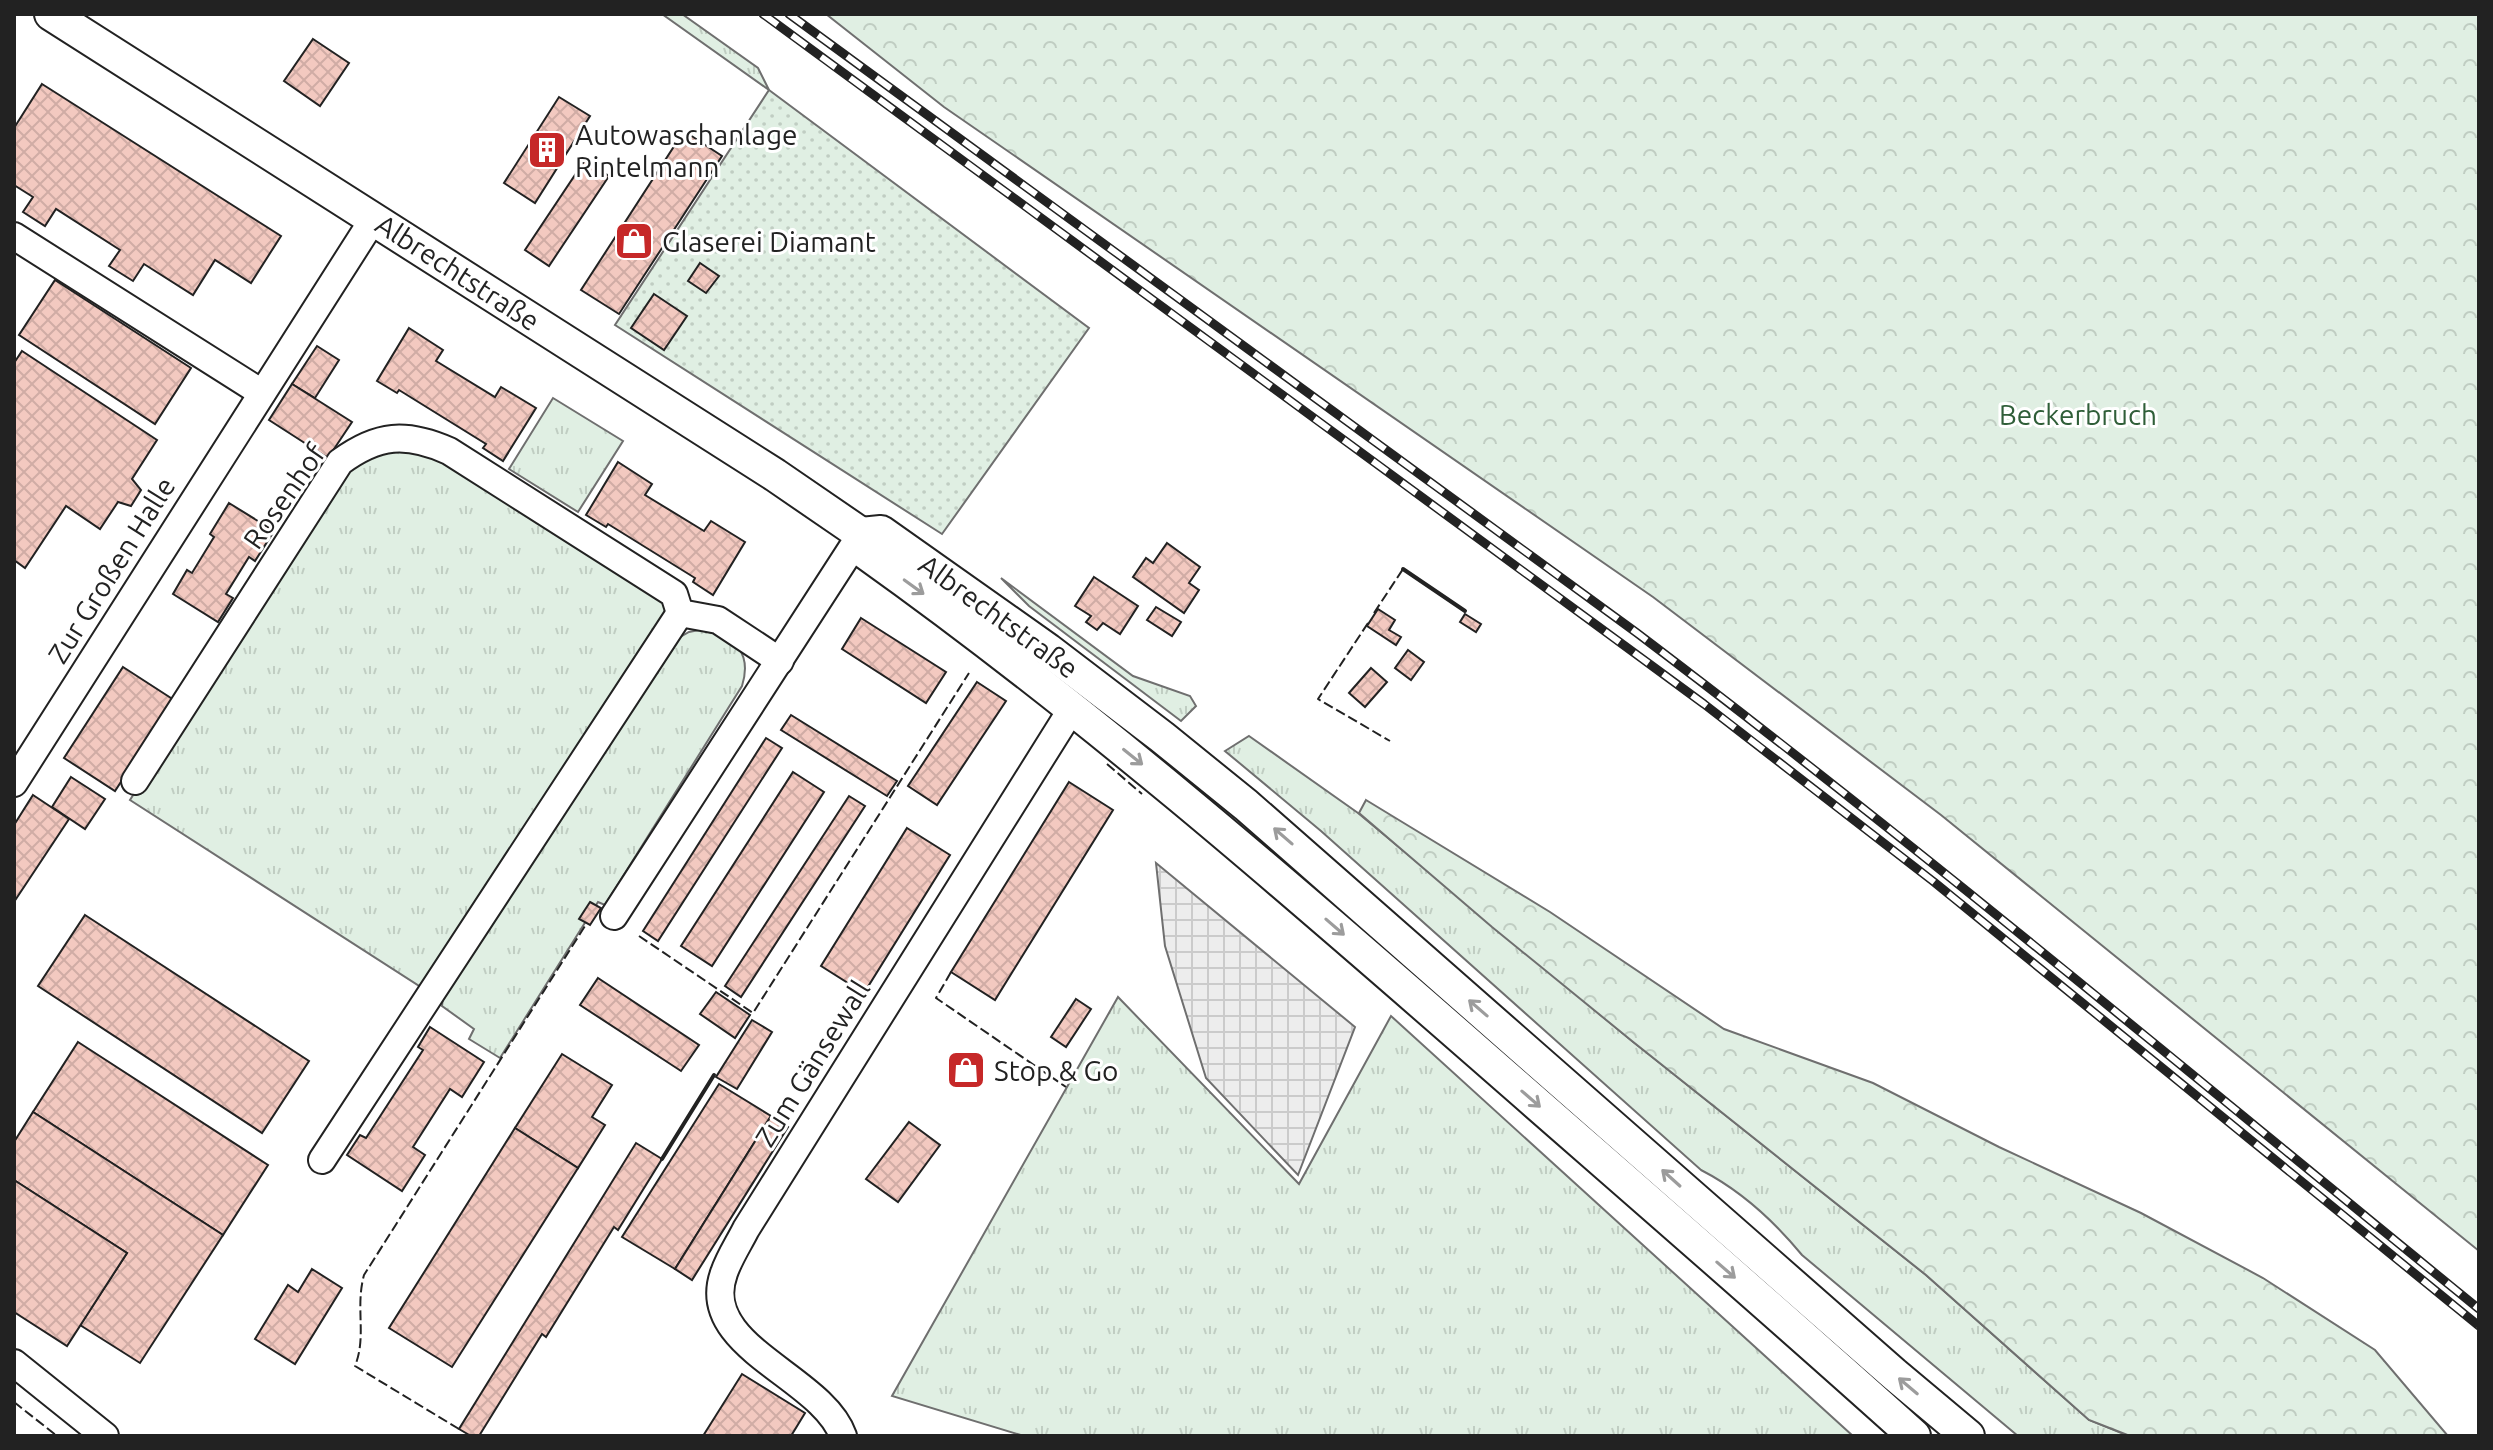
<svg xmlns="http://www.w3.org/2000/svg" width="2493" height="1450" font-family="Ubuntu,sans-serif">
<style>
.grass{fill:url(#grass-tufts);stroke:#6f6f6f;stroke-width:2}
.forest{fill:url(#forest-crowns);stroke:#6f6f6f;stroke-width:2}
.garden{fill:url(#garden-dots);stroke:#6f6f6f;stroke-width:2}
.plaza{fill:url(#plaza-grid);stroke:#6f6f6f;stroke-width:2}
.building{fill:url(#building-cross-hatch);stroke:#222;stroke-width:2}
.lines{fill:none;stroke-linecap:round;stroke-linejoin:round}
.minor-casing{stroke:#222;stroke-width:30}
.major-casing{stroke:#222;stroke-width:36}
.minor{stroke:#fff;stroke-width:26}
.major{stroke:#fff;stroke-width:32}
.rail-casing{stroke:#222;stroke-width:9}
.rail{stroke:#fff;stroke-width:6;stroke-dasharray:18;stroke-linecap:butt}
.fence{stroke:#222;stroke-width:2;stroke-dasharray:10 4;stroke-linecap:butt}
.wall{stroke:#222;stroke-width:4}
.oneway{stroke:#9c9c9c}
.labels{text-anchor:middle;dominant-baseline:central;stroke-width:6;stroke-linejoin:round;paint-order:stroke}
.poi-label{font-size:28px;fill:#222;stroke:#fff;text-anchor:start}
.street-label{font-size:28px;fill:#222;stroke:#fff}
.park-label{font-size:28px;fill:#2f5e38;stroke:#fff}
</style>
<defs>
<pattern id="grass-tufts" width="24" height="20" patternUnits="userSpaceOnUse" patternTransform="scale(2)"><rect width="24" height="20" fill="#e0efe3"/><path d="M3 7l-1-3M5 7V3M7 7l1-3M15 17l-1-3M17 17v-4M19 17l1-3" fill="none" stroke="#c0cdc2"/></pattern>
<pattern id="forest-crowns" width="20" height="18" patternUnits="userSpaceOnUse" patternTransform="scale(2)"><rect width="20" height="18" fill="#e0efe3"/><path d="M2 6a3 3 0 1 1 6 0M12 15a3 3 0 1 1 6 0" fill="none" stroke="#c0cdc2"/></pattern>
<pattern id="garden-dots" width="8" height="8" patternUnits="userSpaceOnUse" patternTransform="scale(2)"><rect width="8" height="8" fill="#e0efe3"/><path d="M2 2h.1M6 6h.1" fill="none" stroke="#c0cdc2" stroke-width="1.8" stroke-linecap="round"/></pattern>
<pattern id="plaza-grid" width="8" height="8" patternUnits="userSpaceOnUse" patternTransform="scale(2)"><rect width="8" height="8" fill="#ededed"/><path d="M0 4h8M4 0v8" fill="none" stroke="#cbcbcb"/></pattern>
<pattern id="building-cross-hatch" width="8" height="8" patternUnits="userSpaceOnUse" patternTransform="scale(2)"><rect width="8" height="8" fill="#f3c9c0"/><path d="M0 0l8 8M0 8l8-8" fill="none" stroke="#d0aca5"/></pattern>
</defs>
<rect width="100%" height="100%" fill="#fff"/>
<g class="grass">
<path d="M662,14H682L758,68L769,90Z"/>
<path d="M553,398L623,441L578,512L509,469Z"/>
<path d="M411,450L432,453L662,594L667,611L424,989L130,800L329,488C354,461 375,452 411,450Z"/>
<path d="M1001,578L1133,676L1190,696L1196,706L1181,721L1029,606Z"/>
<path d="M704,629C736,636 752,654 742,686L605,905L598,902L500,1058L469,1039L474,1029L442,1006L443,997L675,640L689,632Z"/>
<path d="M1249,736L1358,813L1632,1041L1926,1275L2089,1420L2129,1436H2018L1802,1255C1774,1221 1740,1190 1701,1170L1321,831L1225,751Z"/>
<path d="M1118,997L1299,1184L1391,1016L1853,1436H1024L892,1396Z"/>
</g>
<g class="forest">
<path d="M826,14H2479V1251L1941,815L1653,597L944,107Z"/>
<path d="M1366,800L1550,912L1724,1029L1873,1083L1999,1147L2141,1213L2263,1278L2375,1350L2448,1436H2130L2089,1420L1926,1275L1632,1041L1492,927L1359,813Z"/>
</g>
<path class="garden" d="M769,90L1089,328L942,534L615,325Z"/>
<path class="plaza" d="M1156,863L1355,1027L1298,1175L1206,1078L1165,946Z"/>
<g class="building">
<path d="M313,39L349,63L320,106L284,81Z"/>
<path d="M42,84L281,236L251,283L215,260L193,295L144,264L133,281L109,266L120,250L56,209L45,226L23,212L33,197L14,185V128Z"/>
<path d="M559,97L590,116L535,203L504,183Z"/>
<path d="M684,131L722,156L619,314L581,290Z"/>
<path d="M585,160L609,176L549,266L525,250Z"/>
<path d="M700,263L719,276L706,293L688,281Z"/>
<path d="M55,280L191,368L155,424L19,335Z"/>
<path d="M654,294L687,316L664,350L631,328Z"/>
<path d="M409,328L443,350L436,361L495,397L501,387L536,408L503,461L483,448L486,444L399,390L397,393L377,381Z"/>
<path d="M317,346L339,360L315,398L292,384Z"/>
<path d="M22,351L157,440L132,479L141,490L131,506L118,502L100,529L66,506L25,568L14,560V363Z"/>
<path d="M292,384L352,422L328,458L269,420Z"/>
<path d="M618,462L652,484L645,495L704,531L711,521L745,542L713,595L693,582L695,578L608,524L606,527L586,515Z"/>
<path d="M229,503L274,531L255,561L249,557L226,594L233,598L218,622L173,594L187,570L192,573L214,537L210,534Z"/>
<path d="M1167,543L1200,567L1189,583L1199,590L1184,613L1133,577L1146,558L1153,563Z"/>
<path d="M1094,577L1138,606L1120,634L1103,623L1097,630L1086,622L1091,616L1075,606Z"/>
<path d="M1156,607L1181,622L1172,636L1147,620Z"/>
<path d="M1378,609L1395,620L1389,630L1401,637L1396,645L1367,626Z"/>
<path d="M1465,614L1481,624L1476,632L1460,622Z"/>
<path d="M861,618L946,672L926,703L842,649Z"/>
<path d="M1408,650L1424,662L1411,680L1395,668Z"/>
<path d="M123,667L174,700L115,791L64,758Z"/>
<path d="M1371,668L1387,682L1365,707L1349,693Z"/>
<path d="M977,682L1006,701L937,805L908,786Z"/>
<path d="M791,715L897,781L887,796L781,730Z"/>
<path d="M766,738L782,748L658,941L643,931Z"/>
<path d="M793,772L824,792L712,966L681,946Z"/>
<path d="M71,777L105,799L85,829L52,807Z"/>
<path d="M1069,782L1113,810L995,1000L951,972Z"/>
<path d="M33,795L69,819L14,902V825Z"/>
<path d="M849,796L865,806L741,997L725,986Z"/>
<path d="M907,828L950,855L864,993L821,966Z"/>
<path d="M590,902L601,908L590,925L579,919Z"/>
<path d="M85,915L309,1061L262,1133L38,986Z"/>
<path d="M598,978L699,1045L681,1071L580,1005Z"/>
<path d="M716,992L750,1015L735,1038L700,1014Z"/>
<path d="M1076,999L1091,1009L1066,1047L1051,1037Z"/>
<path d="M752,1020L772,1032L737,1089L716,1077Z"/>
<path d="M430,1027L484,1062L462,1097L450,1089L413,1147L425,1155L402,1191L347,1155L360,1135L366,1138L423,1050L418,1047Z"/>
<path d="M78,1042L268,1165L223,1235L33,1112Z"/>
<path d="M562,1054L612,1085L592,1117L605,1125L578,1168L515,1128Z"/>
<path d="M719,1084L771,1116L675,1269L622,1237Z"/>
<path d="M33,1112L223,1235L140,1363L80,1325L127,1253L14,1180V1142Z"/>
<path d="M771,1116L788,1127L692,1280L675,1269Z"/>
<path d="M909,1122L940,1145L898,1202L866,1179Z"/>
<path d="M515,1128L578,1168L452,1367L389,1328Z"/>
<path d="M636,1143L662,1159L618,1230L614,1227L546,1337L542,1334L479,1436H471L459,1429Z"/>
<path d="M14,1180L127,1253L67,1346L14,1312Z"/>
<path d="M312,1269L342,1288L295,1364L255,1339L288,1285L298,1292Z"/>
<path d="M742,1374L805,1413L791,1436H703Z"/>
</g>
<g class="lines">
<g class="minor-casing">
<g id="minor">
<path d="M14,236L262,393"/>
<path d="M135,781L340,462C378,434 406,432 449,451L674,594L680,613L718,620L780,661"/>
<path d="M14,783L374,218"/>
<path d="M614,916L861,534"/>
<path d="M322,1160L680,613"/>
<path d="M14,1363L105,1436"/>
<path d="M843,1436C822,1376 697,1347 724,1273C729,1258 739,1243 746,1229L1073,707"/>
</g>
</g>
<g class="major-casing">
<g id="major">
<path d="M51,14L775,475L861,534L866,553C1082,707 1281,880 1480,1054C1625,1181 1771,1307 1914,1436"/>
<path d="M861,534L881,532L1048,650L1162,737L1246,805L1894,1374L1968,1436"/>
</g>
</g>
<use href="#minor" class="minor"/>
<use href="#major" class="major"/>
<g class="rail-casing">
<g id="rail">
<path d="M763,14L1704,704L1934,882L2479,1326"/>
<path d="M789,14L1637,633C1924,850 2200,1082 2479,1309"/>
</g>
</g>
<use href="#rail" class="rail"/>
<g class="fence">
<path d="M1374,613L1403,569"/>
<path d="M1368,623L1318,699L1390,741"/>
<path d="M1107,764L1142,794"/>
<path d="M639,936L753,1013L969,673"/>
<path d="M951,972L936,998L1066,1087"/>
<path d="M14,1402L57,1436"/>
<path d="M459,1429L355,1366C367,1336 355,1308 364,1275L585,926"/>
</g>
<g class="wall">
<path d="M1403,569L1465,611"/>
<path d="M662,1159L714,1075"/>
</g>
</g>
<defs><path id="oneway-shaft" d="M-6 0H5M1.5-3L5.5 0L1.5 3" fill="none" stroke-width="1.6" stroke-linecap="round" stroke-linejoin="round" transform="scale(2)"/></defs>
<g class="oneway">
<use href="#oneway-shaft" transform="translate(914 587) rotate(36)"/>
<use href="#oneway-shaft" transform="translate(1133 757) rotate(39)"/>
<use href="#oneway-shaft" transform="translate(1283 836) rotate(-139)"/>
<use href="#oneway-shaft" transform="translate(1335 927) rotate(41)"/>
<use href="#oneway-shaft" transform="translate(1478 1008) rotate(-139)"/>
<use href="#oneway-shaft" transform="translate(1531 1099) rotate(41)"/>
<use href="#oneway-shaft" transform="translate(1671 1178) rotate(-138)"/>
<use href="#oneway-shaft" transform="translate(1726 1270) rotate(41)"/>
<use href="#oneway-shaft" transform="translate(1908 1386) rotate(-140)"/>
</g>
<defs>
<g id="building-square" transform="scale(2)"><rect x="-9" y="-9" width="18" height="18" rx="4" fill="#c62828" stroke="#fff"/><path d="M-4-6H4V6H1V3H-1V6H-4ZM-2.5-4.3h1.7v1.8h-1.7ZM.8-4.3h1.7v1.8H.8ZM-2.5-1h1.7V.8h-1.7ZM.8-1h1.7V.8H.8Z" fill="#fff"/></g>
<g id="shop-square" transform="scale(2)"><rect x="-9" y="-9" width="18" height="18" rx="4" fill="#c62828" stroke="#fff"/><path d="M-5-2.5h2.3a2.7 3.5 0 0 1 5.4 0H5L5.5 6h-11ZM-1.5-2.5h3a1.5 2.3 0 0 0-3 0Z" fill="#fff"/></g>
</defs>
<g fill-rule="evenodd">
<use href="#building-square" x="547" y="150"/>
<use href="#shop-square" x="634" y="241"/>
<use href="#shop-square" x="966" y="1070"/>
</g>
<g class="labels">
<g class="poi-label">
<text x="575" y="134">Autowaschanlage<tspan x="575" dy="32">Rintelmann</tspan></text>
<text x="662" y="241">Glaserei Diamant</text>
<text x="994" y="1070">Stop &amp; Go</text>
</g>
<g class="street-label">
<text transform="translate(458 272) rotate(33)">Albrechtstraße</text>
<text transform="translate(284 496) rotate(-55)">Rosenhof</text>
<text transform="translate(111 570) rotate(-58)">Zur Großen Halle</text>
<text transform="translate(999 616) rotate(36)">Albrechtstraße</text>
<text transform="translate(812 1063) rotate(-58)">Zum Gänsewall</text>
</g>
<g class="park-label">
<text x="2078" y="414">Beckerbruch</text>
</g>
</g>
<rect width="2493" height="1450" fill="none" stroke="#222222" stroke-width="32"/>
</svg>
